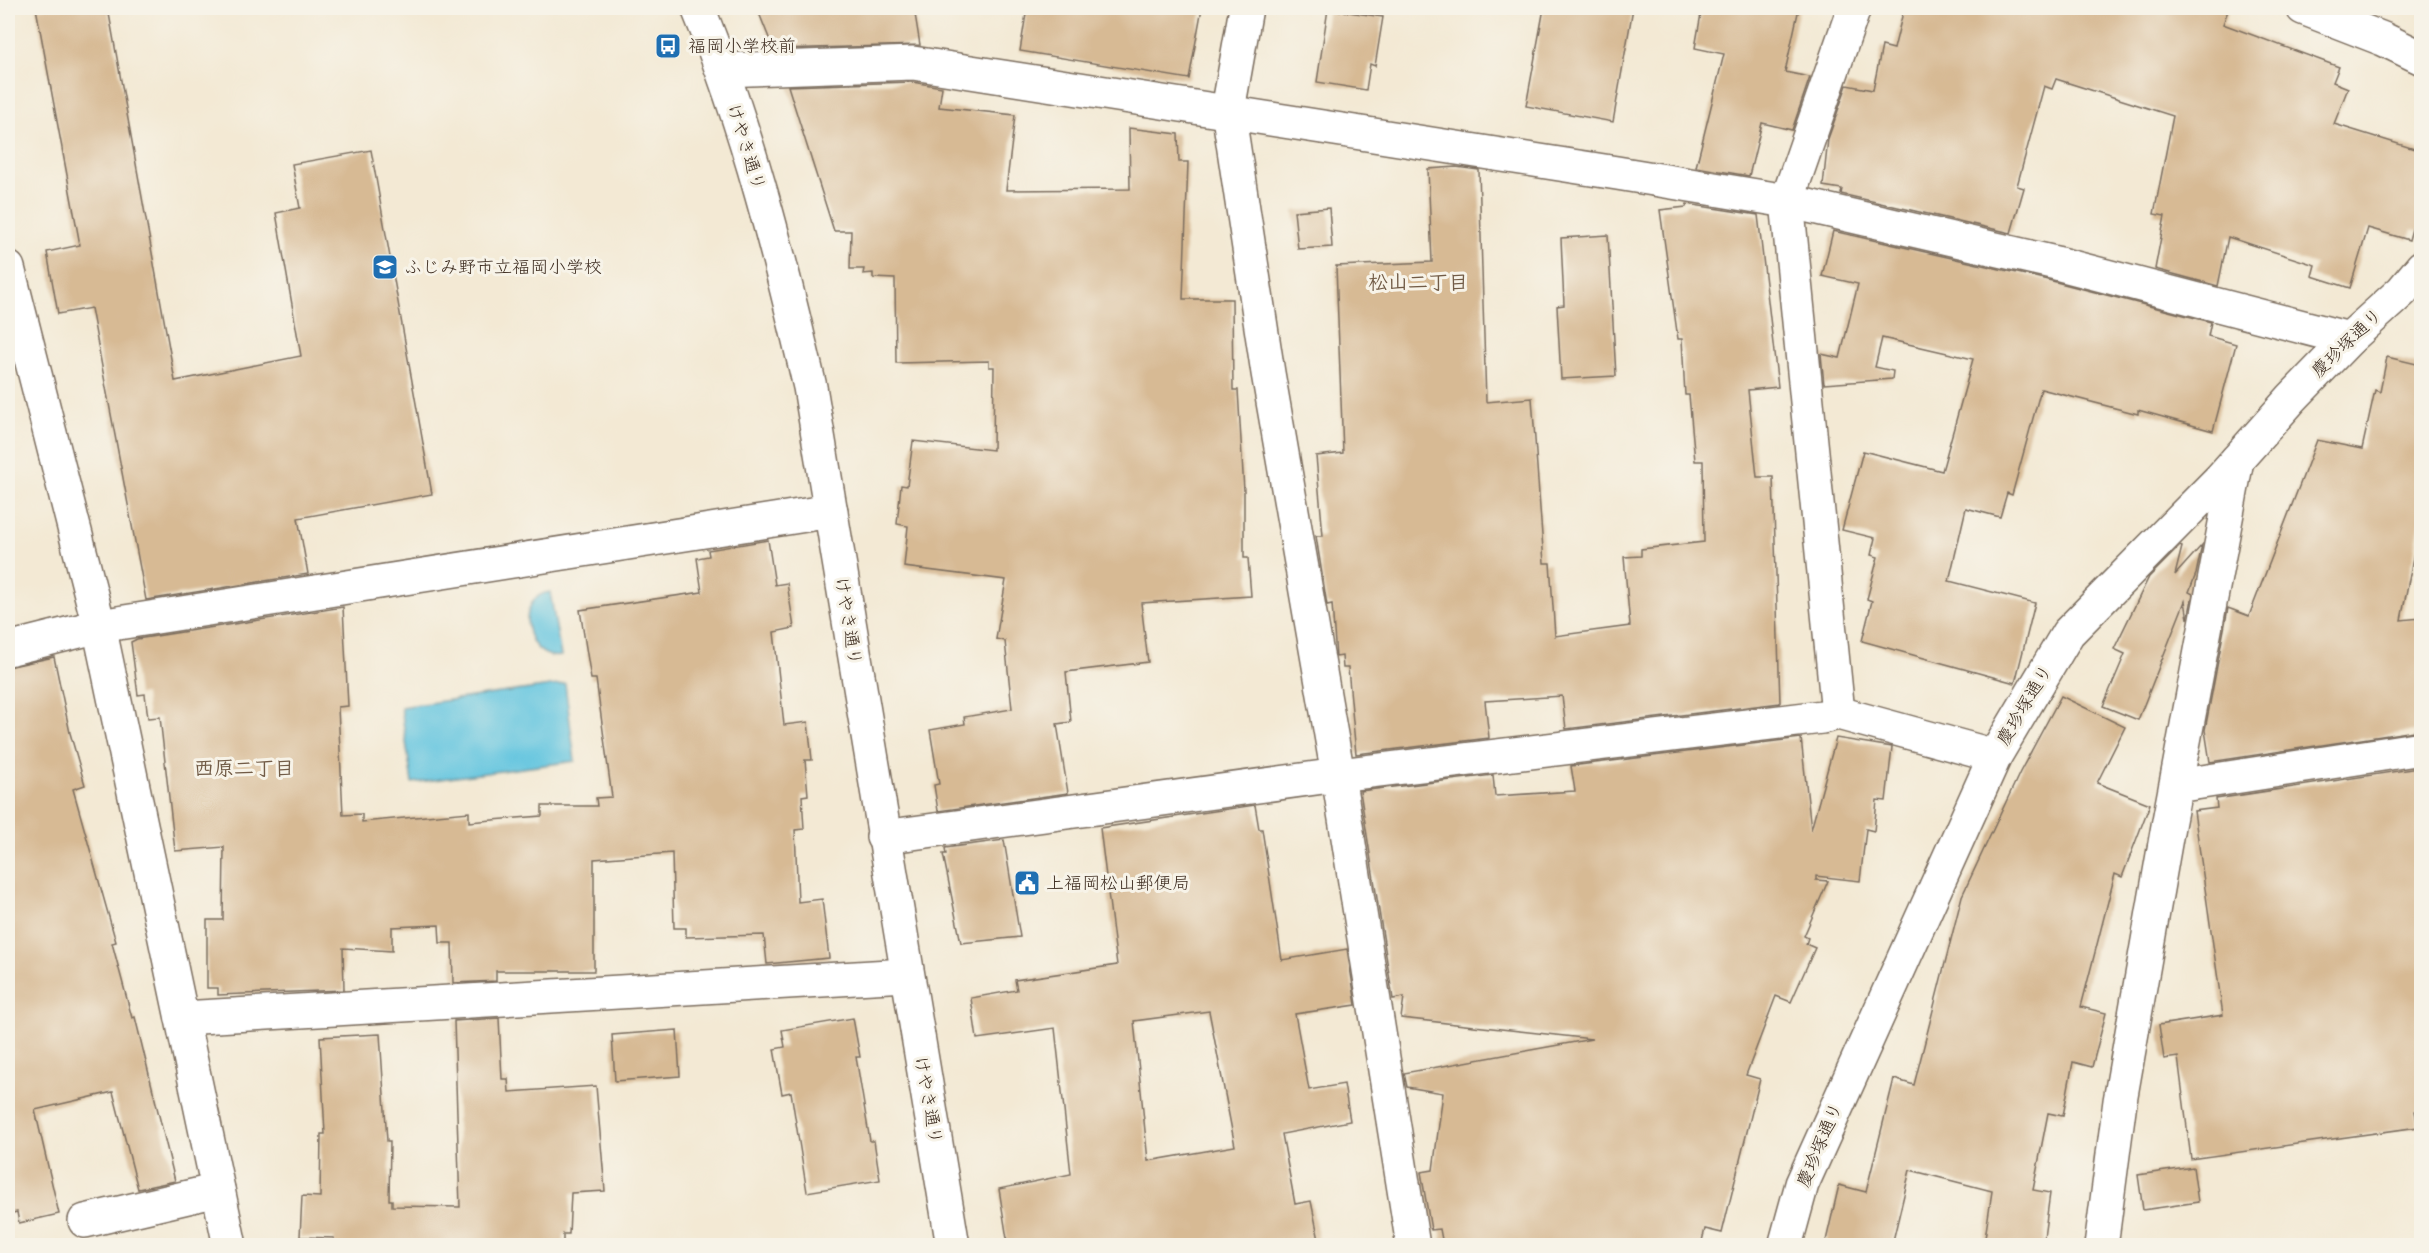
<svg xmlns="http://www.w3.org/2000/svg" width="2429" height="1253" font-family="'Architects Daughter','Klee One',sans-serif">
<style>
.water{fill:#61c4df;stroke:#4e777e;stroke-width:1.5}
.building{fill:#d7ba94;fill-rule:evenodd}
.lines{fill:none;stroke-linecap:round;stroke-linejoin:round}
.minor-casing{stroke:#7b6d5e;stroke-width:36}
.tertiary-casing{stroke:#7b6d5e;stroke-width:36}
.minor{stroke:#fff;stroke-width:33}
.tertiary{stroke:#fff;stroke-width:33}
.labels{text-anchor:middle;dominant-baseline:central;stroke-width:6;stroke-linejoin:round;paint-order:stroke}
.poi-label{font-size:18px;fill:#3b2a1e;stroke:#f7f3e8;text-anchor:start}
.street-label{font-size:18px;fill:#3b2a1e;stroke:#f7f3e8}
.neighbourhood-label{font-size:20px;font-weight:bold;fill:#725c47;stroke:#f7f3e8}
</style>
<rect width="100%" height="100%" fill="#f7f3e8"/>
<filter id="ink" filterUnits="userSpaceOnUse"><feTurbulence type="fractalNoise" baseFrequency=".0167" numOctaves="2"/><feDisplacementMap in="SourceGraphic" scale="12" xChannelSelector="R" yChannelSelector="G"/><feConvolveMatrix kernelMatrix="1 2 1 2 8 2 1 2 1" color-interpolation-filters="sRGB"/></filter>
<filter id="wash" filterUnits="userSpaceOnUse"><feTurbulence type="fractalNoise" baseFrequency=".008" numOctaves="4" result="noise"/><feDisplacementMap in="SourceGraphic" scale="24" xChannelSelector="R" yChannelSelector="G"/><feGaussianBlur stdDeviation="1.35" result="paint"/><feColorMatrix in="noise" values="0 0 0 0 0 0 0 0 0 0 0 0 0 0 0 0 0 1.4 0 .05"/><feComposite in="paint" operator="in"/></filter>
<g filter="url(#wash)">
<rect width="100%" height="100%" fill="#f3e9d4"/>
<g class="water">
<path d="M550,592L561,656C524,662 513,596 550,592Z"/>
<path d="M565,684L575,761L412,783L401,707Z"/>
</g>
<g id="blocks">
<g class="building">
<path d="M36,8H108L175,381L301,356L276,213L300,208L292,164L371,150L432,494L298,518L308,574L146,600L91,308L58,314L47,252L80,245Z"/>
<path d="M757,8H914L920,45L776,49L773,48Z"/>
<path d="M1027,8H1202L1189,79L1020,51Z"/>
<path d="M1544,8H1633L1613,122L1526,106Z"/>
<path d="M1702,8H1799L1785,72L1810,77L1792,130L1762,123L1749,176L1696,167L1724,54L1695,48Z"/>
<path d="M1904,8H2229L2223,24L2339,67L2333,82L2348,88L2334,124L2421,151V232L2412,229L2409,240L2368,228L2350,288L2312,276L2315,265L2228,237L2218,286L2155,269L2165,216L2154,214L2173,116L2056,79L2052,89L2044,86L2017,186L2024,188L2011,233L1841,194L1842,189L1823,186L1828,139L1847,85L1873,90L1882,46L1894,49Z"/>
<path d="M1328,9L1383,17L1375,66L1370,64L1366,90L1317,82Z"/>
<path d="M912,82L942,87L939,107L1015,115L1006,190L1130,189L1129,128L1178,134L1179,162H1188L1183,299H1232L1233,390H1238L1244,491V558H1248L1251,596L1141,603L1148,662L1066,672L1071,722L1057,724L1068,793L938,811L934,785L939,784L930,730L965,724L964,717L1012,709L1005,641L996,639L1006,580L904,567L908,526L897,524L901,485L907,486L913,441L993,450L994,367H989V361L896,363L895,279L873,278V273L863,274L864,269H850L851,231H834L788,86Z"/>
<path d="M1456,167L1479,170L1486,402L1532,398L1544,563H1550L1555,636L1630,626L1624,557L1641,556V549L1704,542L1703,461H1695L1689,395H1685L1682,339H1678L1660,210L1686,207L1687,204L1758,215L1778,387L1748,390L1757,477H1773L1780,703L1566,729L1562,696L1485,701L1489,738L1356,754L1348,668H1343L1342,656L1336,657L1332,604L1327,605L1316,536H1323L1316,456L1343,453L1336,266L1432,262L1428,169Z"/>
<path d="M1329,208L1332,247L1298,249L1294,211Z"/>
<path d="M1833,231L2052,281L2211,322L2208,336L2236,344L2213,431L2138,410V414L2041,389L2012,495L2007,493L2000,517L1966,508L1949,581L2035,603L2015,683L1862,641L1872,601L1867,599L1878,557L1871,555L1875,538L1842,530L1863,451L1942,471L1973,359L1882,338L1875,367L1893,371L1892,379L1824,384L1821,354L1840,358L1858,284L1822,276Z"/>
<path d="M1608,235L1616,376L1561,379L1557,306L1564,305L1561,238Z"/>
<path d="M2387,357L2421,365V518L2401,620L2421,618V730L2210,762L2205,730L2228,608L2249,616L2317,440L2362,449L2375,390L2380,392Z"/>
<path d="M768,540L775,585L787,583L794,628L774,632L784,725L808,722L812,760H805L808,795L802,796L804,829L795,830L798,902L822,899L829,958L767,964L764,935L686,937V928H674L672,853L594,859V971H496V981L453,983L452,943H440L439,925L392,927V951L343,948L344,990L218,995V988H207V920H223L224,847L175,851L160,717L148,718L145,694L138,695L131,642L137,639L343,607L348,706L338,707L343,815L362,814V822L469,812V822L542,816V806H597L596,798L612,797L596,679H591L580,610L702,592L697,558L709,556L708,550Z"/>
<path d="M2202,545L2196,574L2189,592L2193,594L2188,619L2185,601L2138,720L2103,706L2125,654L2114,649L2149,577L2180,546L2182,547L2175,575Z"/>
<path d="M54,657L70,733L85,785L73,789L116,942L112,943L132,1018L135,1017L175,1181L138,1189L113,1092L35,1110L59,1214L19,1223L17,1212L8,1214V667Z"/>
<path d="M2061,696L2125,727L2097,783L2150,804L2122,877L2115,874L2081,1007L2106,1013L2092,1067L2073,1062L2063,1116L2048,1113L2033,1190L2050,1193L2043,1245H1984L1992,1191L1910,1170L1892,1245H1825L1839,1185L1866,1192L1894,1079L1914,1085L1962,896L2020,772Z"/>
<path d="M1801,738L1811,830L1836,738L1892,747L1886,801L1877,800L1874,831L1866,829L1860,881L1816,876V880L1828,881L1804,936L1808,938L1806,944L1815,948L1791,1002L1776,996L1746,1075L1760,1079L1722,1233L1705,1229L1701,1245H1443L1440,1229L1431,1230L1421,1172L1433,1170L1443,1093L1407,1087L1404,1073L1592,1039L1401,1018L1404,997L1393,999L1360,791L1493,775L1495,796L1575,791L1571,766Z"/>
<path d="M2418,768L2421,789V1110L2415,1111L2418,1127L2191,1159L2178,1057L2164,1059L2159,1025L2223,1015L2194,811L2217,808L2216,799Z"/>
<path d="M1255,805L1259,829H1262L1282,960L1347,949L1356,1005L1295,1014L1309,1090L1344,1084L1350,1121L1282,1134L1295,1204L1311,1201L1320,1245H1008L999,1189L1071,1174L1055,1028L977,1039L971,998L1017,990L1015,980L1117,965L1100,828ZM1209,1011L1235,1146L1148,1161L1134,1021Z"/>
<path d="M1004,840L1020,937L961,943L943,854H946L945,848Z"/>
<path d="M499,1018L502,1079H508L509,1092L596,1086L605,1191L571,1193L569,1234H563V1245H334V1238L300,1237L302,1196L320,1197L321,1134H325L320,1037L380,1034L387,1141H390L389,1200H392V1206L460,1207L454,1021Z"/>
<path d="M853,1018L860,1057H856L870,1141H874L880,1180L807,1192L791,1092L782,1094L774,1049L785,1047L782,1030Z"/>
<path d="M677,1030L680,1076L615,1081L612,1035Z"/>
<path d="M2193,1167L2198,1202L2143,1210L2138,1175Z"/>
</g>
</g>
</g>
<g filter="url(#ink)">
<use href="#blocks" fill-opacity="0" stroke="#7b6d5e" stroke-width="1.5"/>
<g class="lines">
<g class="minor-casing">
<g id="minor">
<path d="M1246,8L1228,110L1268,373L1338,775L1413,1246"/>
<path d="M723,70L913,63L1617,173L1787,201L2056,263L2349,339"/>
<path d="M8,649L99,626L831,511"/>
<path d="M1838,713L1787,201L1854,8"/>
<path d="M2176,786L2422,748"/>
<path d="M883,837L1338,775L1822,717L1838,713L1995,756"/>
<path d="M182,1018L906,975"/>
<path d="M85,1221L218,1190"/>
</g>
</g>
<g class="tertiary-casing">
<g id="tertiary">
<path d="M698,8C748,129 780,258 810,387L953,1246"/>
<path d="M2303,8L2383,39L2422,58"/>
<path d="M8,268L99,626L230,1246"/>
<path d="M1785,1246L1802,1184L1995,756L2068,633L2220,479L2292,398L2349,339L2402,291L2422,267"/>
<path d="M2101,1246L2120,1101L2168,826L2237,460"/>
</g>
</g>
<use href="#minor" class="minor"/>
<use href="#tertiary" class="tertiary"/>
</g>
</g>
<defs>
<g id="bus-square" transform="scale(1.35)"><rect x="-9" y="-9" width="18" height="18" rx="4" fill="#1f6fb2" stroke="#f7f3e8"/><path d="M-5-6H5V4H4V6H2V4H-2V6H-4V4H-5ZM-3.5-4V0h7V-4ZM-3.5 1.2v1.5H-2V1.2ZM2 1.2v1.5H3.5V1.2Z" fill="#fff"/></g>
<g id="school-square" transform="scale(1.35)"><rect x="-9" y="-9" width="18" height="18" rx="4" fill="#1f6fb2" stroke="#f7f3e8"/><path d="M0-5L7-2L0 1L-7-2ZM-4 1L0 2.5L4 1V4Q0 6-4 4Z" fill="#fff"/></g>
<g id="civic-square" transform="scale(1.35)"><rect x="-9" y="-9" width="18" height="18" rx="4" fill="#1f6fb2" stroke="#f7f3e8"/><path d="M-.6-6.5H3V-4.5H.6V-3L4-1V1h2V6H-6V1h2V-1L-.6-3ZM-1.2 2.5V6h2.4V2.5Z" fill="#fff"/></g>
</defs>
<g fill-rule="evenodd">
<use href="#bus-square" x="668" y="46"/>
<use href="#school-square" x="385" y="267"/>
<use href="#civic-square" x="1027" y="883"/>
</g>
<g class="labels">
<g class="poi-label">
<text x="688" y="46">福岡小学校前</text>
<text x="404" y="267">ふじみ野市立福岡小学校</text>
<text x="1046" y="883">上福岡松山郵便局</text>
</g>
<g class="street-label">
<text transform="translate(746 147) rotate(73)">けやき通り</text>
<text transform="translate(2347 343) rotate(-44)">慶珍塚通り</text>
<text transform="translate(848 621) rotate(81)">けやき通り</text>
<text transform="translate(2025 705) rotate(-59)">慶珍塚通り</text>
<text transform="translate(928 1100) rotate(80)">けやき通り</text>
<text transform="translate(1820 1145) rotate(-67)">慶珍塚通り</text>
</g>
<g class="neighbourhood-label">
<text x="1418" y="283">松山二丁目</text>
<text x="244" y="769">西原二丁目</text>
</g>
</g>
<rect width="2429" height="1253" fill="none" stroke="#f7f3e8" stroke-width="30"/>
</svg>
